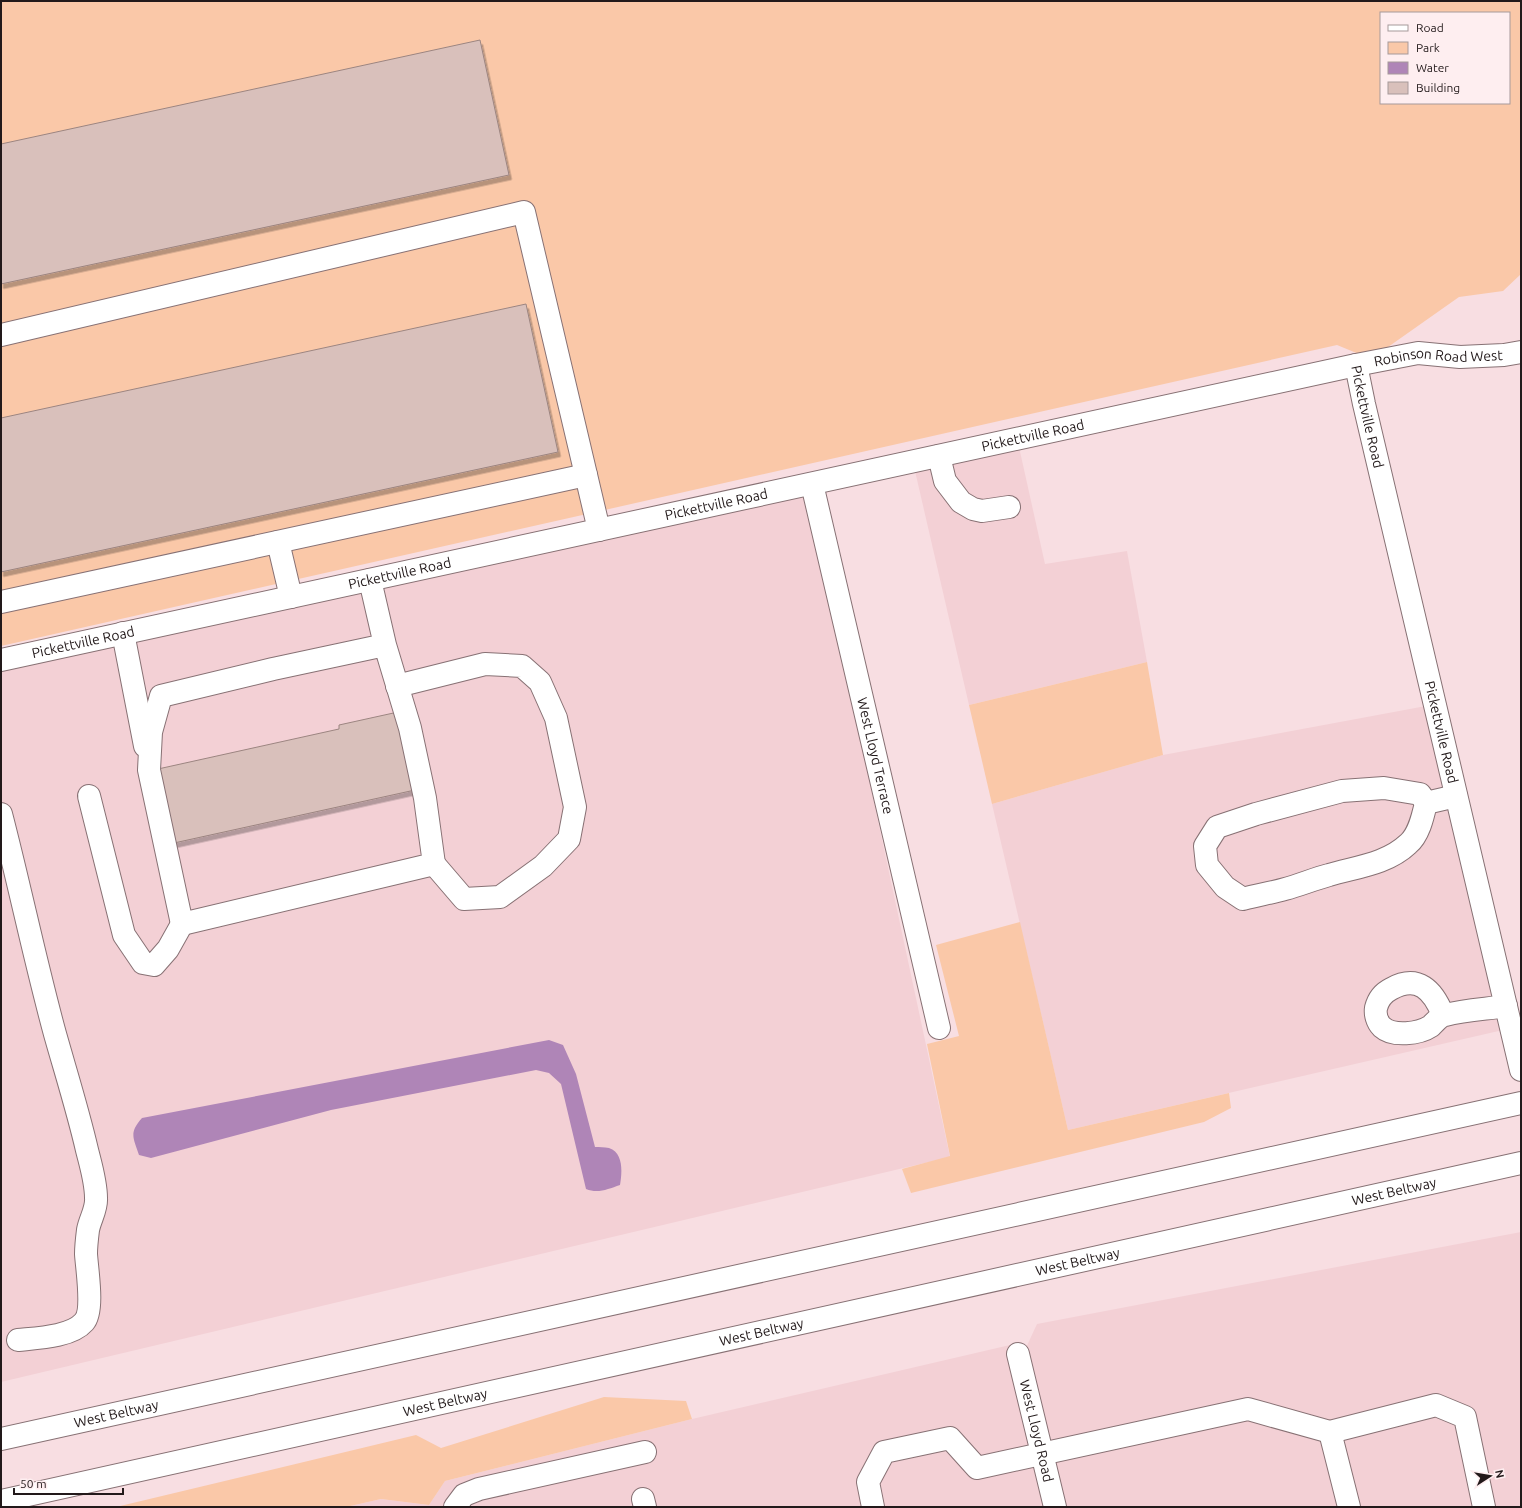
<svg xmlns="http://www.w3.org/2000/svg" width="1522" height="1508" font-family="Ubuntu,sans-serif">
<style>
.built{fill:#f3d0d5}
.green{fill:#fac8a8;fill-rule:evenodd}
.water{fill:#af85b7}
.building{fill:#d9c0bb;stroke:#9c8581;filter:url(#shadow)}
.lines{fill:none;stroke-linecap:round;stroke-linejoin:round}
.minor-casing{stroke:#877174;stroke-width:24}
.highway-casing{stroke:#877174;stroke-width:24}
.minor{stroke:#fff;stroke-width:22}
.highway{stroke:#fff;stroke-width:22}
.labels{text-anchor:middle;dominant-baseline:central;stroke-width:3.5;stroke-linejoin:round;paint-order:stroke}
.street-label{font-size:14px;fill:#22191a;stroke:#feeef0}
</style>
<defs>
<filter id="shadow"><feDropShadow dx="2.5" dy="4.5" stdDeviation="0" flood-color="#0004"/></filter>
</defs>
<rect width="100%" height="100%" fill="#f8dee2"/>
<g class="built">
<path d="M1019,447L1045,564L1127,551L1147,662L969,705L915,471Z"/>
<path d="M808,494L950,1157L1,1382V667Z"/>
<path d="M1426,706L1503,1030L1068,1130L992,804L1163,755Z"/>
<path d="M1521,1232V1507H1062L1024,1352L1037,1324Z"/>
<path d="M1010,1345L1047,1507H346L381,1499L429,1505L445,1481L692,1419Z"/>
</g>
<g class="green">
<path d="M1,1H1521V274L1503,291L1459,297L1371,359L1337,345L1,646ZM1381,13H1509V103H1381Z"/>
<path d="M1147,662L1163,755L992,804L969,705Z"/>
<path d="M1020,922L1068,1130L1229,1093L1231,1108L1204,1122L911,1193L902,1169L950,1156L927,1044L959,1036L936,945Z"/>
<path d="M604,1397L686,1401L692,1419L445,1481L429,1505L381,1499L346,1507H116L416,1435L441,1448Z"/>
</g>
<path class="water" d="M549,1040L563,1045L576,1074L595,1147C600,1147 604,1147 609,1148C624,1153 622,1173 620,1185C608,1189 598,1194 586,1189L561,1084L549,1073L536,1070L331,1110L151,1158L139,1155C133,1137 129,1133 142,1118Z"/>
<g class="building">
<path d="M480,40L509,175L1,284V144Z"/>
<path d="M526,304L558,452L1,572V418Z"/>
<path d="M398,712L415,790L174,843L158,769L339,729V725Z"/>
</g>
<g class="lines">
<g class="minor-casing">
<g id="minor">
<path d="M1,335L524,212L599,530"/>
<path id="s1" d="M1356,365L1364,404L1521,1070"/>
<path d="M939,456L945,481L961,502L973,509L982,511L1009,507"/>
<path id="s2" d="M812,484L939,1028"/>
<path d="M278,542L291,597"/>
<path d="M370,580L385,645L410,728L425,798L434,864L182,924L149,770L151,732L161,696L273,669L385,645"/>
<path d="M1,602L586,475"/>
<path d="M123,633L145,746"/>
<path id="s3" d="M1,660L1356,365L1418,353L1460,357L1504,355L1521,352"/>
<path d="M397,686L485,664L522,666L540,682L556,718L575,807L569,839L543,866L500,897L464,899L434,864"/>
<path d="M89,796L124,935L143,963L154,965L168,949L182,924"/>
<path d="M1426,803L1420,794L1384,788L1342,791L1256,814L1217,827L1205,846L1207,865L1225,887L1243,899C1257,895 1271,893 1285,889C1300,885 1314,879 1329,875C1356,867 1387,864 1408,844C1419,835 1423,816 1426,803L1456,796"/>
<path d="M1,814C20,887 35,961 55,1034C66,1073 78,1111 87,1150C91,1166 96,1182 96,1198C97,1209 90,1219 88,1230C87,1238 86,1246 86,1254C87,1270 94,1311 84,1322C71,1337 37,1338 18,1340"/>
<path d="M1443,1015C1433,990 1418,974 1391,989C1383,993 1378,1000 1376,1008C1375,1014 1377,1022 1382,1027C1393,1037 1419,1034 1431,1026C1435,1022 1440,1016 1445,1015C1465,1010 1486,1009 1506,1006"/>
<path id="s4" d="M1018,1354L1055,1507"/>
<path d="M1330,1432L1349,1507"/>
<path d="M643,1499L645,1507"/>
<path d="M455,1507L464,1495L479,1489L645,1452"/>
<path d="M873,1507L868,1482L884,1452L950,1438L977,1468L1248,1409L1330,1432L1436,1405L1465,1417L1484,1507"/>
</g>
</g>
<g class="highway-casing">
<g id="highway">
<path id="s5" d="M1,1439L1521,1103"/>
<path id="s6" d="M1,1501L1521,1163"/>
</g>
</g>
<use href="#minor" class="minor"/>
<use href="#highway" class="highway"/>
</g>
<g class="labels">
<g class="street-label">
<text stroke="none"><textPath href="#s3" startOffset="1470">Robinson Road West</textPath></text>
<text stroke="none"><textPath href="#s1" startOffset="53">Pickettville Road</textPath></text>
<text stroke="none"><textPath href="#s3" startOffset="1056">Pickettville Road</textPath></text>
<text stroke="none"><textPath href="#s3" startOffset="732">Pickettville Road</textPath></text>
<text stroke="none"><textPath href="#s3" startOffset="408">Pickettville Road</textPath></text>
<text stroke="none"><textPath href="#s3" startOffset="84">Pickettville Road</textPath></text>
<text stroke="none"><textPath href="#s1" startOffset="377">Pickettville Road</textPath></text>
<text stroke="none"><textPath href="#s2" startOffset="279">West Lloyd Terrace</textPath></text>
<text stroke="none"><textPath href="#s6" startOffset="1427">West Beltway</textPath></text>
<text stroke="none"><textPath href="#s6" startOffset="1103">West Beltway</textPath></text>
<text stroke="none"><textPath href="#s6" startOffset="779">West Beltway</textPath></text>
<text stroke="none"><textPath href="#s6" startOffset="455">West Beltway</textPath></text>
<text stroke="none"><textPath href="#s5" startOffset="118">West Beltway</textPath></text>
<text stroke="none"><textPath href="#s4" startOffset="79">West Lloyd Road</textPath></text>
</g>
</g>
<rect width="1522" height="1508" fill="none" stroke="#22191a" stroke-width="4"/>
<rect x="1380" y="12" width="130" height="92" fill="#feeef0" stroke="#a6999a"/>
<rect x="1388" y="25" width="20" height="6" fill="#ffffff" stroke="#a6999a"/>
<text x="1416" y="32" font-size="12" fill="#22191a">Road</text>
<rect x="1388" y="42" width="20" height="12" fill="#fac8a8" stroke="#a6999a"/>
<text x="1416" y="52" font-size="12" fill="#22191a">Park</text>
<rect x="1388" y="62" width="20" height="12" fill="#af85b7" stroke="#a6999a"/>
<text x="1416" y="72" font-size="12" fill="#22191a">Water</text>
<rect x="1388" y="82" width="20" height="12" fill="#d9c0bb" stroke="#a6999a"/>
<text x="1416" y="92" font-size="12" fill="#22191a">Building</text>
<g transform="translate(1490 1476) rotate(78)" stroke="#feeef0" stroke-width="3" paint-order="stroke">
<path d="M0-3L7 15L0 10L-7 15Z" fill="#22191a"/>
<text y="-6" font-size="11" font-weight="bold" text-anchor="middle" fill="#22191a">N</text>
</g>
<path d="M14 1488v6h109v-6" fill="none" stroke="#22191a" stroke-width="2"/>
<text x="20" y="1488" font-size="12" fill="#22191a" stroke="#feeef0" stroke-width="3" paint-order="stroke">50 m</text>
</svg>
